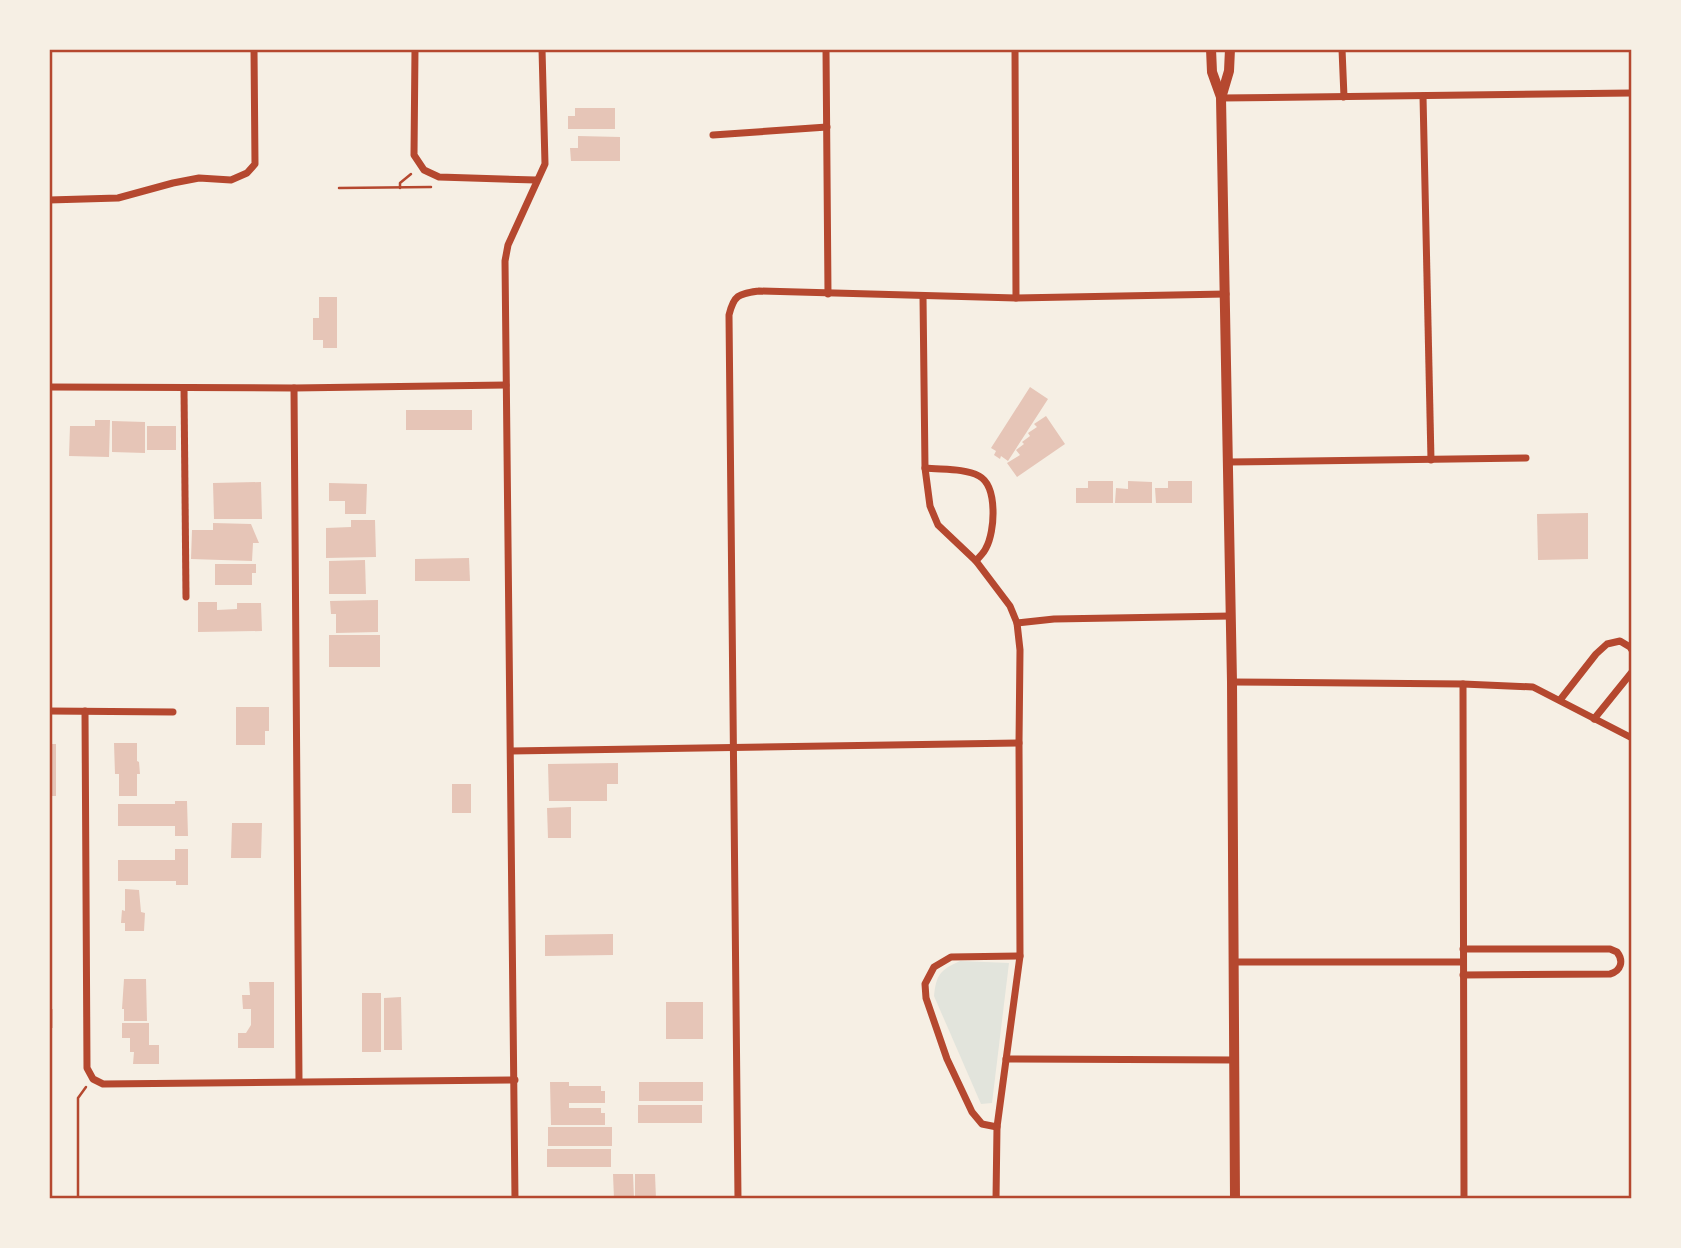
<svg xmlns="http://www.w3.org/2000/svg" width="1681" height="1248" font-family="Ubuntu,sans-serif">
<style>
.green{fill:#e2e4dc}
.building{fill:#e6c5b7}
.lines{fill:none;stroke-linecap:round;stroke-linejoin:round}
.path{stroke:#b5482f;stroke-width:2.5}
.minor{stroke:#b5482f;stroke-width:7}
.secondary{stroke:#b5482f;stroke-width:10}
.neatline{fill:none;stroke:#b5482f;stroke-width:2.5}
</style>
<rect width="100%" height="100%" fill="#f6efe4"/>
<path class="green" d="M960,961L1009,963L992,1103L981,1104L934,996C936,975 940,970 960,961Z"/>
<g class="building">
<path d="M575,108H615V129H568V116H575Z"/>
<path d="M578,136L620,137V161H571L570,148H578Z"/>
<path d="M319,297H337V348H323V340H313V318H319Z"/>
<path d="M1030,387L1048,399L1008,461L1001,456L1000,459L994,455L996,451L991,448Z"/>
<rect x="406" y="410" width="66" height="20"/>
<path d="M1046,416L1065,444L1017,477L1007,463L1020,455L1016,450L1024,444L1022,442L1030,436L1028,433L1037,427L1034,424Z"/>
<path d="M95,420H110L109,457L69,456L70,426H95Z"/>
<path d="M112,421L145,422V453L112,452Z"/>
<rect x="147" y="426" width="29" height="24"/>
<path d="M1088,481H1113V503H1076V488H1088Z"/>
<path d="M1128,481L1152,482V503H1115L1116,488L1128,489Z"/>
<path d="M1168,481H1192V503H1156L1155,488H1168Z"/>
<path d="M261,482L262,519H214L213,483Z"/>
<path d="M329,483L367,484L366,514H345V501H329Z"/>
<path d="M1588,513V559L1538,560L1537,514Z"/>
<path d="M351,520H375L376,557L326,558V528L351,527Z"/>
<path d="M213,523L251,524L259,543H253L252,561L191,559L192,530H213Z"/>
<path d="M469,558L470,581H415V559Z"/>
<path d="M365,560L366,594H329V561Z"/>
<path d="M215,564H256V573H252V585H215Z"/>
<path d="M378,600V632L336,633V614H331L330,601Z"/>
<path d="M198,602H217V610L237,609V603H261L262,631L198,632Z"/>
<rect x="329" y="635" width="51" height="32"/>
<path d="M236,707H269V731H265V745H236Z"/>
<path d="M114,743H137V761L139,762L140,774H137V796H119V774H115Z"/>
<rect x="49" y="744" width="7" height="52"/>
<path d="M618,763V784H607V801H549L548,764Z"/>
<rect x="452" y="784" width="19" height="29"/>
<path d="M175,801H187L188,836H175V826H118V804H175Z"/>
<path d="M571,807V838H548L547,808Z"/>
<path d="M232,823H262L261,858H231Z"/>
<path d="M175,849H188V885H176V881H118V860H175Z"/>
<path d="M125,889L139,890L141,912L145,913L144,931H125V923H121L122,910L125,911Z"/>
<path d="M613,934V955L545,956V935Z"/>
<path d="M124,979H146L147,1021H124V1009H122Z"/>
<path d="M249,982H274V1048H238V1033H246L251,1025V1009H243L242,995H250Z"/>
<rect x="362" y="993" width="19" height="59"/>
<path d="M401,997L402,1050H384V998Z"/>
<rect x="666" y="1002" width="37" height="37"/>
<rect x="49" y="1009" width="4" height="19"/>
<path d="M122,1023H149V1045H159V1064H133L134,1052H130V1038H122Z"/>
<path d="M550,1082H569V1086H601V1091H605V1103H569V1108H601V1113H605V1125H551Z"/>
<rect x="639" y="1082" width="64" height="19"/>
<rect x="638" y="1105" width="64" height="18"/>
<rect x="548" y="1127" width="64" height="19"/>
<rect x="547" y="1149" width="64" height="18"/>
<path d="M613,1174H633L634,1199H614Z"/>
<path d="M635,1174H655L656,1199H635Z"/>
</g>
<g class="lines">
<g class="path">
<path d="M339,188L431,187"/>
<path d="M400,188V183L411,174"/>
<path d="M78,1199V1098L86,1087"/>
</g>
<g class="minor">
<path d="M415,49L414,155L424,170L439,177L536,180"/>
<path d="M826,49L828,294"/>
<path d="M1015,49L1016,298"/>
<path d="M1342,49L1344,97"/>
<path d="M1423,96L1431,460"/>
<path d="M1221,98L1632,93"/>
<path d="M713,135L827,127"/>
<path d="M49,200L118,198L173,183L199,178L231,180L247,173L255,164L254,49"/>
<path d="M923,296L925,468L930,506L938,525L976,561L1010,606L1017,623L1020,650L1019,743L1020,956L997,1127L996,1199"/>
<path d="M49,387L294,388L506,385"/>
<path d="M184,388L186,597"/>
<path d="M294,388L299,1081"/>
<path d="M1229,462L1526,458"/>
<path d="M925,468C942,470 964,468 979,476C998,486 995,532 986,548C984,553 979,557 976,561"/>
<path d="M1017,623L1054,619L1231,616"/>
<path d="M1232,682L1463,684L1533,687L1632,738"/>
<path d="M1463,684L1464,1199"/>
<path d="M1560,700L1596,654L1607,644L1620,641L1630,647L1632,650"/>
<path d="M49,711L173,712"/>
<path d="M85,711L87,1068L93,1079L103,1084L515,1080"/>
<path d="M1594,719L1632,672"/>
<path d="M511,751L1019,743"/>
<path d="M1463,949H1610L1617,952C1624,961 1621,971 1610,974L1463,975"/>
<path d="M1235,962H1463"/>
<path d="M1006,1059L1235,1060"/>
<path d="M997,1127L982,1124L972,1112L947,1059L926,998L925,984L934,967L951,957L1020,956"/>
<path d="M515,1199L505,261L508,245L545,164L542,49"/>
<path d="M738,1199L729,315C734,294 739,294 759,291L1016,298L1226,294"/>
</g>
<g class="secondary">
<path d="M1211,49L1212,72L1221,97"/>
<path d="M1230,49L1229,71L1221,98L1232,682L1235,1199"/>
</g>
</g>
<rect width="1681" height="1248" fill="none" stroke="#f6efe4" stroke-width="102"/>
<rect x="51" y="51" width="1579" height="1146" class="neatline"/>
</svg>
